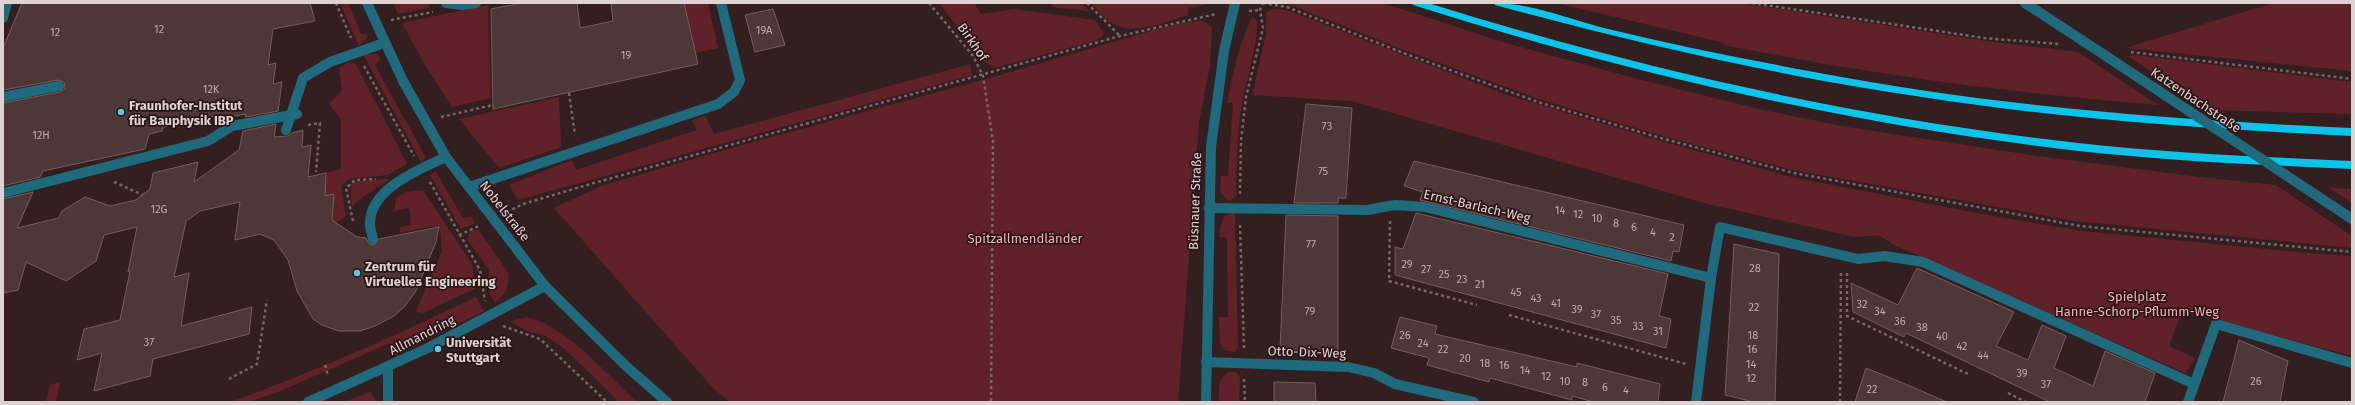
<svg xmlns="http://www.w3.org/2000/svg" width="2355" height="405" font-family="'Fira Sans',sans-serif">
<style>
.green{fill:#612129}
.building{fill:#4e3737;stroke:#765d5e}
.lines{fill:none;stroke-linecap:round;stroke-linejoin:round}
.path{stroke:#786566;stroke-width:2.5;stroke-dasharray:3 3;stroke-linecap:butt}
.minor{stroke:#206a7d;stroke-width:10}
.highway{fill:#08c4eb;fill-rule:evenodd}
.minor-bridge{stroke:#206a7d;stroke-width:10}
.poi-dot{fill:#5ac8e6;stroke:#2a1617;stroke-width:1.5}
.labels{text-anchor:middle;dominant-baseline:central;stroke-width:3.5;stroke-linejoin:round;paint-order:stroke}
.number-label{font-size:11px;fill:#bcaaaa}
.street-label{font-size:13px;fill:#e0d1d1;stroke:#2a1617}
.poi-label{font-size:13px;font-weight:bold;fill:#e0d1d1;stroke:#2a1617;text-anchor:start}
.park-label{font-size:13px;fill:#f7b0b3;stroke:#2a1617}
</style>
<rect width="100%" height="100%" fill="#341f20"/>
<g class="green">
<path d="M340,3H348L361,34L366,33L368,37L359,46Z"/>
<path d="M393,3H429V8L398,14Z"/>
<path d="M684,3H708L718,48L695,53L690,27L575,52Z"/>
<path d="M939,3H974L981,14L1014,9L1095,20L1104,33L1102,37L1095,41L994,68L982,60Z"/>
<path d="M1051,3H1082L1089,11L1052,7Z"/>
<path d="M1091,3H1213L1188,8V15C1167,21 1135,36 1113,24C1104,19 1098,10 1091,3Z"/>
<path d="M1286,3H1383L1506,43L1634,78L1763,110L1847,127L2031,155L2199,177L2276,185L2352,236V248L2075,221L1793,170L1666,137L1542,100L1404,50Z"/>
<path d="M1557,3H1740L1986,41L2078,52L2158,105C2012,93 1868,74 1724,45V43Z"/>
<path d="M2273,3H2352V71L2125,48Z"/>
<path d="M488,5L491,98L452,107L425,65L402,23Z"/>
<path d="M1273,9L1287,10L1507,95L1661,141L1792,177L1977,213L2082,231L2320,254L2352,256V356L2182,311L2169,346L2195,358L2185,373L1896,246L1878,235L1855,237L1708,204L1351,101L1252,95L1266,34V13Z"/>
<path d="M1252,16L1257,21C1258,45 1245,84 1241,110C1236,138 1237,168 1236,196L1230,201L1226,199L1220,192L1221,176H1228L1233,103H1227L1238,53Z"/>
<path d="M1196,21L1205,22L1212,27L1210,66L1199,122L1178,402H730L713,388L554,208L601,186L717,152L993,77L1168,26Z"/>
<path d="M368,54H378L380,59L375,65L426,158L421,162L364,56Z"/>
<path d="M2135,55L2352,82V114L2209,110L2128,56Z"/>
<path d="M348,62L356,64L407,164L388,175L349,179L341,186L346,216L336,223L332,220L334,194L325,196L326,173L341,169V120L329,103L342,91L339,68Z"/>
<path d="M970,64L972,75L518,200L509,185L572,160L576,170L697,130L692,120L705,116L714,134Z"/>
<path d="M559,97L561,147L499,168L459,119Z"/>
<path d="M436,172L463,218L472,217L475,223L461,229L430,175Z"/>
<path d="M390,179L356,202L352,207L350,184L358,181Z"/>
<path d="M2329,188L2352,189V203Z"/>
<path d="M423,190L472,264L476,288L423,313L416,311L442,251L440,229L428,227L400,233V227L411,225L409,208L394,211L396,198L406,192Z"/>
<path d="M1231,213H1235L1238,348L1235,352L1224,350L1220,343L1219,317H1228L1227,238L1219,237L1223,217Z"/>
<path d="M479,230L509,274L507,290L495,304L488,290L489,270L467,239L471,231Z"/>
<path d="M476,297L484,311L395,356L390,343L278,392L248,402H230C314,372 395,336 476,297Z"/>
<path d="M527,317C569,328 605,373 637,402H619L566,350L546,336L527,331L510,321Z"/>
<path d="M1229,372H1236L1240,378L1239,402H1219C1219,390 1217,378 1229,372Z"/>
<path d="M60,382L56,402H46L50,385Z"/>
<path d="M370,392L377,402H344Z"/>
</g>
<g class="building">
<path d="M22,3H310L315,21L273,29L268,65L276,63L273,84L282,82L278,111L245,117L246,114L220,119V115L163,127L162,131L149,134L145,149L43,171L40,177L3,186V103L60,92L65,88L64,82L58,80L3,90V48Z"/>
<path d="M522,3H577L580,28L613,21L611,3H684L698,64L493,109L491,9Z"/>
<path d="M773,9L785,45L755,52L745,15Z"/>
<path d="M1306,104L1352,108L1346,198H1338V203H1294Z"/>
<path d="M276,124L274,137L288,136L292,133L303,130L302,147L311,145L308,177L326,173L325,196L334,194L332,220L357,237L366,238L369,244L374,245L379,239L439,227L436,242L416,291L405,306L394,316L375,326L360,331H339L322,325L313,319L297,291L288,260L274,240L260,234L235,240L240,202L200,211L186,221L174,277L189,273L181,326L252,307L249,334L153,359L150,376L94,391L102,353L77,360L84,329L120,320L130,271L128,272L137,227L104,235L96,261L66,281L26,262L18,290L3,293V199L33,192L17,228L59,218L62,211L85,197L110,206L136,200L150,189L153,173L198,162L194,182L239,150L243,131Z"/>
<path d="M1414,161L1684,225L1679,252L1673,251L1671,261L1420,200L1423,192L1404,186Z"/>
<path d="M1416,213L1668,274L1659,316L1671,319L1666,348L1395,275V247L1403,249Z"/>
<path d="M1286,215L1338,216V353L1280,349Z"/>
<path d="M1734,244L1779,254L1775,402H1754L1725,395Z"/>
<path d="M1917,268L2014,312L1996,346L2028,360L2042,325L2066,336L2054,368L2093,386L2105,351L2155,373L2145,402H2050L1906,333L1904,337L1853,312L1851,283L1898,305Z"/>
<path d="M1400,317L1437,326L1435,334L1577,367V363L1660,384L1658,402H1594L1572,396V400L1490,378L1489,382L1427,365L1429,358L1391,348Z"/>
<path d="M2239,340L2288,361L2280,402H2223Z"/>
<path d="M1866,368L1910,386L1947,402H1855Z"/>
<path d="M1274,382L1315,383L1316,402H1274Z"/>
</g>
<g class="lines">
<g class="path">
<path d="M336,3L351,38"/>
<path d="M929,3L973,56L983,76L993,141L991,402"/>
<path d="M1087,3L1120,36"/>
<path d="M1263,3L1287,7L1406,54L1541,103L1664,139L1794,173L2080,226L2352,252"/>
<path d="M1752,3L1984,38L2058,44"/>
<path d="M1249,11L1260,10"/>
<path d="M391,20L433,12"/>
<path d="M2131,52L2352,79"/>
<path d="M364,66L414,156"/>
<path d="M569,93L575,135"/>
<path d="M441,117L493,105"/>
<path d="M308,125L320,123L316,172"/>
<path d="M114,182L143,195"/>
<path d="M430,182L480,270L485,301"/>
<path d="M1240,194L1241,141L1246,97L1263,28L1260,10L1263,3"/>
<path d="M507,212L523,204L594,183L1120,36L1216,14"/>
<path d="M353,221L346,188L355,180L376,179"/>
<path d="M1390,221L1389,281L1477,305"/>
<path d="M1240,225L1244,348"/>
<path d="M459,235L479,226"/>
<path d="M1847,273V316L1968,374"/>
<path d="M1509,315L1686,364"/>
<path d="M503,326L540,339L607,402"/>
<path d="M325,365L328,376"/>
<path d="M229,379L257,364L267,300"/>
<path d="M1244,379L1245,402"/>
<path d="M2008,393L2026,402"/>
<path d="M1840,402L1841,272"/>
</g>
<g class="minor">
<path d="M367,3L403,81L446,157L545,286L626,366L667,402"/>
<path d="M446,3L463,5L476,3"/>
<path d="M2025,3L2109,58"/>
<path d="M3,18L7,3"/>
<path d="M3,97L59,86"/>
<path d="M286,130L303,78L330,62L384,43"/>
<path d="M469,187L718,104L734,92L740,80L721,3"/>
<path d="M3,193L208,141L232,126L297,114"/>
<path d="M1209,208L1367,210L1395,205L1425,207L1711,278"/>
<path d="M373,239C372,234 370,229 370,224C369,189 420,169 446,157"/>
<path d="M1206,362L1348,367L1374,373L1395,384L1474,402"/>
<path d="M388,368V402"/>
<path d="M308,402L428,348L545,286"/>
<path d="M1206,402L1211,147L1224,51L1235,3"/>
<path d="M1696,402L1711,278L1720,227L1858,259L1885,256L1923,262L2194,384"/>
<path d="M2188,402L2216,324L2352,363"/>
</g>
<g class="highway">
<path d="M1412,3H1428C1640,69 1857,118 2078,143C2169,153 2261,157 2352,161V169C2261,165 2170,161 2079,151C1852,125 1631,74 1413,5Z"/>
<path d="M1494,3C1531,3 1569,19 1604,28C1673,45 1744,59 1814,72C1991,106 2172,120 2352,128V136C2208,129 2064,119 1922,97C1778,76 1636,43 1495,5Z"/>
</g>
<path class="minor-bridge" d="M2109,58L2352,219"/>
</g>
<g class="poi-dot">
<circle cx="121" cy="112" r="4"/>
<circle cx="357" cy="273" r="4"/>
<circle cx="438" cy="349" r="4"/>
</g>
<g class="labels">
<g class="number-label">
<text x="159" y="29">12</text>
<text x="764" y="30">19A</text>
<text x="55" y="32">12</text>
<text x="626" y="55">19</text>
<text x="211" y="89">12K</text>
<text x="1327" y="126">73</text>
<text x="41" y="135">12H</text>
<text x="1323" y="171">75</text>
<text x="159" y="209">12G</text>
<text x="1560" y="210">14</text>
<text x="1578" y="214">12</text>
<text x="1597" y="218">10</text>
<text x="1616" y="223">8</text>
<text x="1634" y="227">6</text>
<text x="1653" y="232">4</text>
<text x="1672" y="237">2</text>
<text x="1311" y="244">77</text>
<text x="1407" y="264">29</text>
<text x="1755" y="268">28</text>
<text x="1426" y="269">27</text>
<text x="1444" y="274">25</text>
<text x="1462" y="279">23</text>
<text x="1480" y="284">21</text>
<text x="1516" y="292">45</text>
<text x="1536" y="298">43</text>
<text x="1556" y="303">41</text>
<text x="1862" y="304">32</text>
<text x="1754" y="307">22</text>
<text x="1577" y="309">39</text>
<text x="1310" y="311">79</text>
<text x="1880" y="311">34</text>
<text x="1596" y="314">37</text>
<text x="1616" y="320">35</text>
<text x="1900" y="321">36</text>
<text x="1638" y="326">33</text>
<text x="1922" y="327">38</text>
<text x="1658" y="331">31</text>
<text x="1405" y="335">26</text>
<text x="1753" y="335">18</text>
<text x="1942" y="336">40</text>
<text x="149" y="342">37</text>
<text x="1423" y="343">24</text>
<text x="1962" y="346">42</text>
<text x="1443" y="349">22</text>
<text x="1752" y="349">16</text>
<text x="1983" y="355">44</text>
<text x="1465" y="358">20</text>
<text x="1485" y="363">18</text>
<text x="1751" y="364">14</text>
<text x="1504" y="365">16</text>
<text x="1525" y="370">14</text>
<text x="2022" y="373">39</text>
<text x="1546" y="376">12</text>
<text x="1751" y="378">12</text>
<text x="1565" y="381">10</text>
<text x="2256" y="381">26</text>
<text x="1585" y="382">8</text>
<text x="2046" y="384">37</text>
<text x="1605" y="387">6</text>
<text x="1872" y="389">22</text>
<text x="1626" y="390">4</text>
</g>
<g class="street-label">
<text transform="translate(973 42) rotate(55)">Birkhof</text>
<text transform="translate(2196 100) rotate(34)">Katzenbachstraße</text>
<text transform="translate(1195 201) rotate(-88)">Büsnauer Straße</text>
<text transform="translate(1477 206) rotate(13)">Ernst-Barlach-Weg</text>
<text transform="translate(505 211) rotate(52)">Nobelstraße</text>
<text transform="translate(422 335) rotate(-27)">Allmandring</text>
<text transform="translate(1307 352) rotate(2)">Otto-Dix-Weg</text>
</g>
<g class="poi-label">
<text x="129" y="105">Fraunhofer-Institut<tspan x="129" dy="15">für Bauphysik IBP</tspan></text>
<text x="365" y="266">Zentrum für<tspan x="365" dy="15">Virtuelles Engineering</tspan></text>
<text x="446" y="342">Universität<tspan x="446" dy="15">Stuttgart</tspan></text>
</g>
<g class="park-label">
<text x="1025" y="238">Spitzallmendländer</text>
<text x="2137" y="296">Spielplatz<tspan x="2137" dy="15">Hanne-Schorp-Pflumm-Weg</tspan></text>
</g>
</g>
<rect width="2355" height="405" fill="none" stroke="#e0d1d1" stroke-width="8"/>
</svg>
